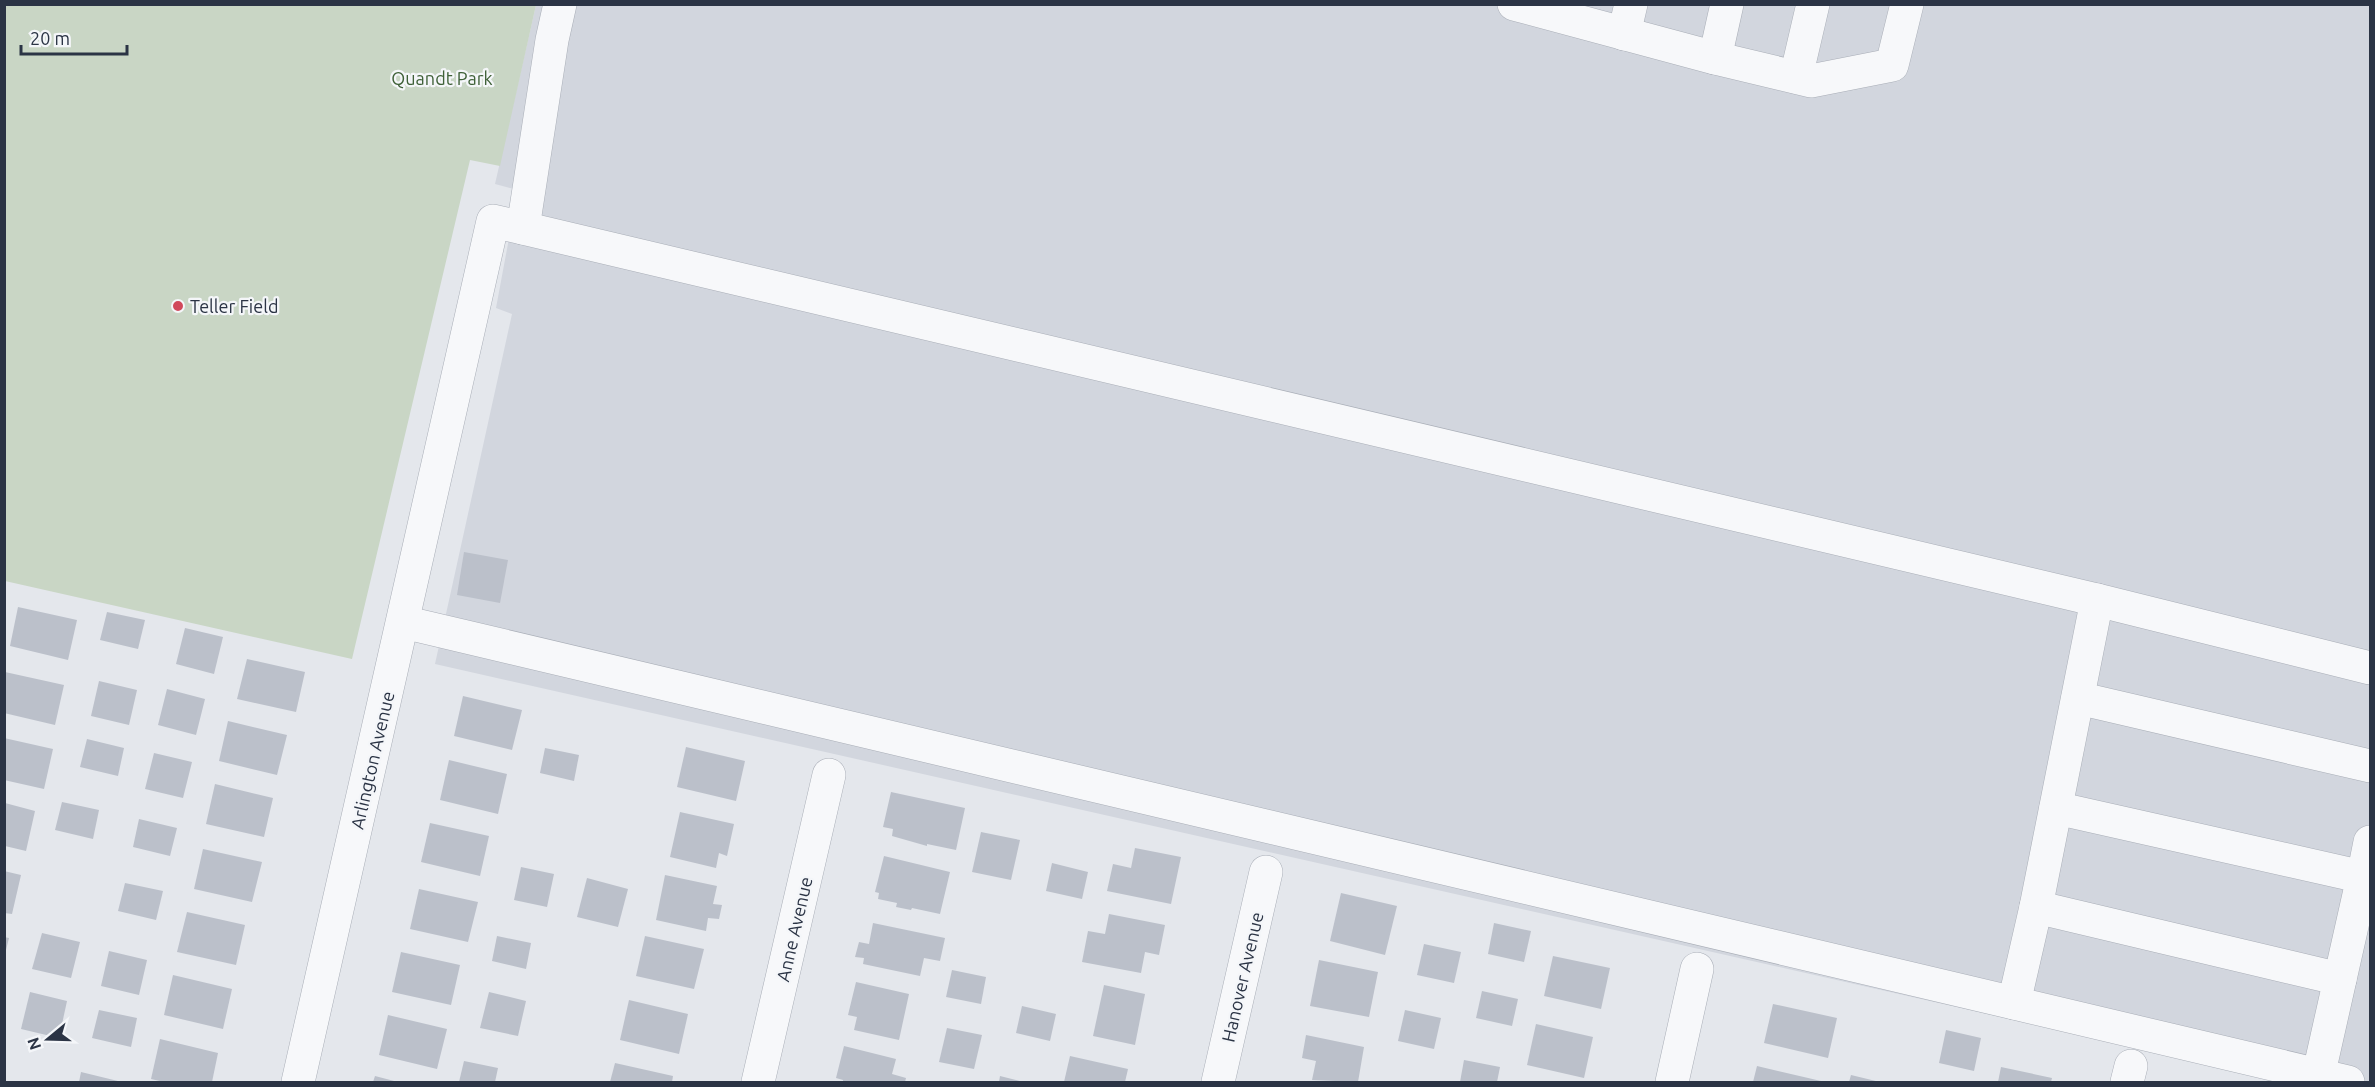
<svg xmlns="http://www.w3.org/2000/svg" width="2375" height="1087" font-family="Ubuntu,sans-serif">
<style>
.built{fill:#d2d6de}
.green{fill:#c9d6c5}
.building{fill:#bbc0ca}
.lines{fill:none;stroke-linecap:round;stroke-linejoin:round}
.minor-casing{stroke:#a9aeb7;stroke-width:34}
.minor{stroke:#f7f8fa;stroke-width:33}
.poi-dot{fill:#d1495b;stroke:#f4f6f9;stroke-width:2}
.labels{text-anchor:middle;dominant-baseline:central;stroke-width:4.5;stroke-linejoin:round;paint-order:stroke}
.park-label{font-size:18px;fill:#3f6138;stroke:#f4f6f9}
.poi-label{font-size:18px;fill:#2b3445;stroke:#f4f6f9;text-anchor:start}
.street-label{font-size:18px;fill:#2b3445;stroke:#f4f6f9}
</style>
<rect width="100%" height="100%" fill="#e4e7ec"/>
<path class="built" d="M536,5H2370V1082H2289L435,664L512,314L496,308L518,190L495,184Z"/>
<path class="green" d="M5,4L536,5L500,166L470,160L352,659L5,581Z"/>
<g class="building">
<path d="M464,552L508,560L500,603L457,595Z"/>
<path d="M18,607L77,620L68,660L10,646Z"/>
<path d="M107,612L145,620L138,649L100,640Z"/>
<path d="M185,628L223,637L214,674L176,664Z"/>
<path d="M247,659L305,672L296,712L237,699Z"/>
<path d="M5,672L64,685L55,725L4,713Z"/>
<path d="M99,681L137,690L129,725L91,716Z"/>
<path d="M167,689L205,699L196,735L158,725Z"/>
<path d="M463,696L522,710L512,750L454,736Z"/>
<path d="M228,721L287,735L277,775L219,761Z"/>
<path d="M4,738L53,749L44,789L4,780Z"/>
<path d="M87,739L124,748L118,776L80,767Z"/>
<path d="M686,747L745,761L736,801L677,787Z"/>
<path d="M545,748L579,755L574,781L540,773Z"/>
<path d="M154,753L192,762L183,798L145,789Z"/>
<path d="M449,760L507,774L498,814L440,800Z"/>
<path d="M215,784L273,798L264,837L206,824Z"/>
<path d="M891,792L965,808L956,850L927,844V846L892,836L893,829L883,827Z"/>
<path d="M62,802L99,810L93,839L55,830Z"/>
<path d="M5,803L35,811L26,851L5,846Z"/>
<path d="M680,812L734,824L727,856L719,853L716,868L670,857Z"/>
<path d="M139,819L177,828L170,856L133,847Z"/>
<path d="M430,823L489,836L480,876L421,862Z"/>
<path d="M981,832L1020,840L1011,880L972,872Z"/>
<path d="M1135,848L1181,857L1171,904L1107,891L1113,864L1131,868Z"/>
<path d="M203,849L262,862L252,902L194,889Z"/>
<path d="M884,856L950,872L940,914L912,908L911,910L896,907L897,903L878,899L879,893L875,892Z"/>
<path d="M1052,863L1088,872L1082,899L1046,891Z"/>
<path d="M521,867L554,874L547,907L514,900Z"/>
<path d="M4,871L21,875L12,914L4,913Z"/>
<path d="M665,875L717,886L713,904L722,905L719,919L708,918L706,931L656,920Z"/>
<path d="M587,878L628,889L618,927L577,917Z"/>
<path d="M125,883L163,891L156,920L118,911Z"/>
<path d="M419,889L478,902L468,942L410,929Z"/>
<path d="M1341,893L1397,906L1385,955L1330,941Z"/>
<path d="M187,912L245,925L236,965L177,952Z"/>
<path d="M1109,914L1165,925L1159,955L1145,952L1141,973L1082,962L1088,931L1105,934Z"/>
<path d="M873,923L945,938L940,961L924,958L920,976L863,964L864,958L855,957L859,942L869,944Z"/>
<path d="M1494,923L1531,931L1524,962L1488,954Z"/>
<path d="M42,933L80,942L71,978L32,969Z"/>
<path d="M497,936L531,943L526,969L492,961Z"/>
<path d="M645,936L704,949L694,989L636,976Z"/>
<path d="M4,937L9,938L5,954H4Z"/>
<path d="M1424,944L1461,952L1454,983L1417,975Z"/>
<path d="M109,951L147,960L139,995L101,986Z"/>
<path d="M401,952L460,965L451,1005L392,992Z"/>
<path d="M1553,956L1610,968L1601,1009L1544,996Z"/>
<path d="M1319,960L1378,972L1369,1017L1310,1006Z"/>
<path d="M952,970L986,977L981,1004L946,997Z"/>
<path d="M173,975L232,989L223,1029L164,1015Z"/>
<path d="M856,982L909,994L899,1040L854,1030L857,1017L848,1015Z"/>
<path d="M1104,985L1145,994L1135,1045L1093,1036Z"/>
<path d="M1482,991L1518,999L1512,1026L1476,1018Z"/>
<path d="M30,992L67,1001L59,1038L21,1029Z"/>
<path d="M489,992L526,1001L518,1036L480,1028Z"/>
<path d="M629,1000L688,1014L679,1054L620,1040Z"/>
<path d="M1773,1004L1837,1018L1828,1058L1764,1043Z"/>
<path d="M1022,1006L1056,1014L1050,1041L1016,1033Z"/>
<path d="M99,1010L137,1018L131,1047L92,1038Z"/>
<path d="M1405,1010L1441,1018L1434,1049L1398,1041Z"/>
<path d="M388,1015L447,1029L437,1069L379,1055Z"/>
<path d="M1536,1024L1593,1037L1584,1078L1527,1065Z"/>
<path d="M947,1028L982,1035L974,1069L939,1062Z"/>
<path d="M1946,1030L1981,1038L1974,1071L1939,1063Z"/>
<path d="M1306,1035L1364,1047L1358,1082L1312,1080L1316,1061L1302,1058Z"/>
<path d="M160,1039L218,1053L212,1082H164L151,1079Z"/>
<path d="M844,1046L896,1059L892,1074L906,1078L905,1082H843V1080L836,1078Z"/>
<path d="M1070,1056L1128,1069L1125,1082H1064Z"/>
<path d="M1464,1060L1500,1067L1497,1082H1460Z"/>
<path d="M464,1061L498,1068L495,1082H459Z"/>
<path d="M615,1063L673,1076L672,1082H610Z"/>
<path d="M1757,1066L1821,1081V1082H1753Z"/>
<path d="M2001,1067L2052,1078L2051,1082H1998Z"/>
<path d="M81,1072L122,1082H79Z"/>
<path d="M1851,1075L1880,1082H1849Z"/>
<path d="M375,1076L398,1082H373Z"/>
<path d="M1000,1076L1024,1082H999Z"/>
</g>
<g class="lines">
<g class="minor-casing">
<g id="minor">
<path d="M1514,4L1715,58L1811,81L1892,65L1907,4"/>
<path d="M1624,34L1631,4"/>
<path d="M1715,58L1727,4"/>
<path d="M1796,77L1813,4"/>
<path d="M523,228L552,40L560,4"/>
<path d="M403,622L2348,1082"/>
<path d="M2078,698L2370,766"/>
<path d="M2056,808L2363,877L2318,1077"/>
<path d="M2363,877L2370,842"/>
<path d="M2036,907L2340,979"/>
<path d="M2014,1003L2036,907L2097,600L2370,668"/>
<path d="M298,1082L493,221L2097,600"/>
<path d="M758,1082L829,775"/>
<path d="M1218,1082L1266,872"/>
<path d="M1672,1082L1697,969"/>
<path d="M2127,1082L2131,1066"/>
</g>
</g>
<use href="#minor" class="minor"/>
</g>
<circle class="poi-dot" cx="178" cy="306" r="6"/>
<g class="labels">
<g class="park-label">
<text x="442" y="78">Quandt Park</text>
</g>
<g class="poi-label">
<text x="190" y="306">Teller Field</text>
</g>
<g class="street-label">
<text transform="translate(372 760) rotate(-77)">Arlington Avenue</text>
<text transform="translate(794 929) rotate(-77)">Anne Avenue</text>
<text transform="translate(1242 977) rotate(-77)">Hanover Avenue</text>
</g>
</g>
<rect width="2375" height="1087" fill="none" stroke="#2b3445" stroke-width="12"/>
<g transform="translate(48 1039) rotate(251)" stroke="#f4f6f9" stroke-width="4.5" paint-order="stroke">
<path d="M0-4.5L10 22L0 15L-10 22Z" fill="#2b3445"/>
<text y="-9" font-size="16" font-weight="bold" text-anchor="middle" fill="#2b3445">N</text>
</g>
<path d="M21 45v9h106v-9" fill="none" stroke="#2b3445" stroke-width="3"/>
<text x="30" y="45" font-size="18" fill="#2b3445" stroke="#f4f6f9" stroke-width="4.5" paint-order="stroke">20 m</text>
</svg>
